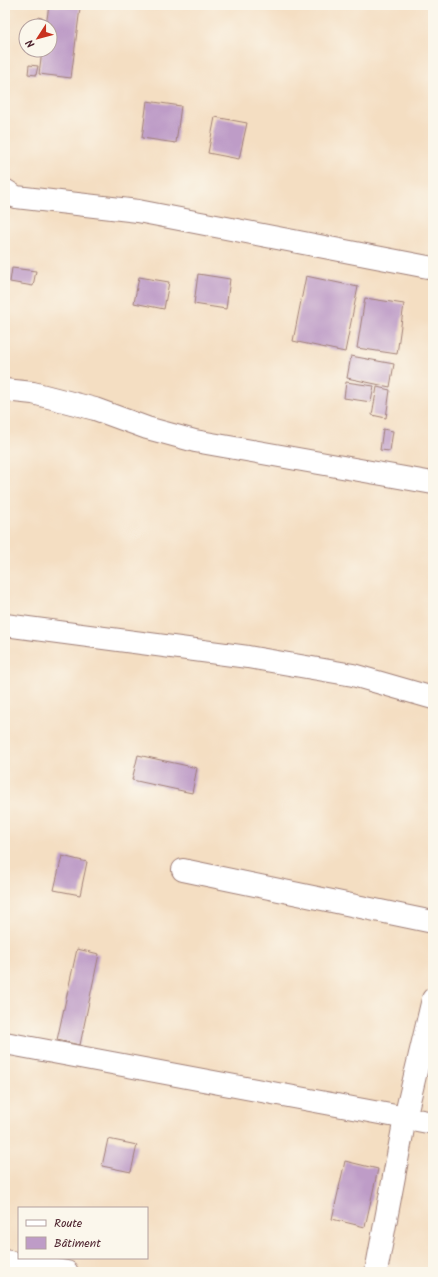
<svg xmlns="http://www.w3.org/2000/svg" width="438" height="1277" font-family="Kalam,sans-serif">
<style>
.building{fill:#be9cc7}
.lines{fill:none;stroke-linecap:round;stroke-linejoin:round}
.street-casing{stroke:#9f7e76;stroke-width:24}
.street{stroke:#fff;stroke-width:22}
</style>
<rect width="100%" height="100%" fill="#fbf7ec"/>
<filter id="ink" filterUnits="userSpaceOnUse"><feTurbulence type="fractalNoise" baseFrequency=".025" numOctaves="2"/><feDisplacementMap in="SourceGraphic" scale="8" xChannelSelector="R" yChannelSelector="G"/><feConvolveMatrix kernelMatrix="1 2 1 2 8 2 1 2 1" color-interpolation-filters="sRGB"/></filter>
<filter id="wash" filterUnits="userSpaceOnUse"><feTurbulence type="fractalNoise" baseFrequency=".012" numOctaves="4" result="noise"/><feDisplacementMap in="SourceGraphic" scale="16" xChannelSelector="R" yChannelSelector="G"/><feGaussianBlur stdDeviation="0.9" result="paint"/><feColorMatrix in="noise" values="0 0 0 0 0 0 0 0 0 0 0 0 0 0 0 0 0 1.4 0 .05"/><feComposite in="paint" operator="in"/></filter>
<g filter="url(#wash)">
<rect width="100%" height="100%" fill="#f4dec2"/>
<g id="blocks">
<g class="building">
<path d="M49,5L80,8L71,78L39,74L42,50H50V26H46Z"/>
<path d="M38,17L45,19L43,26H36Z"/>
<path d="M29,65L38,66L36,75L28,74Z"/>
<path d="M147,101L181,106L176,143L142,138Z"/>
<path d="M215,117L247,123L239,159L208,153Z"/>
<path d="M12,268L36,271L33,286L10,282Z"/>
<path d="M198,274L230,279L226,309L194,304Z"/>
<path d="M306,276L358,287L345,352L293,341Z"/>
<path d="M139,277L169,282L164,309L134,303Z"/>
<path d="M365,298L404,304L397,354L357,348Z"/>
<path d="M351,356L394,364L390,387L347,378Z"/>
<path d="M346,382L374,386L371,402L344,398Z"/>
<path d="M377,387L390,390L386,418L372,415Z"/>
<path d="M383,429L393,431L390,451L380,450Z"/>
<path d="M138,755L197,768L192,793L132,780Z"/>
<path d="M62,856L87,862L80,895L54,890Z"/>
<path d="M77,949L99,954L80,1045L57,1040Z"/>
<path d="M108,1139L137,1145L131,1172L102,1166Z"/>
<path d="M345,1161L378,1169L365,1227L332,1219Z"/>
</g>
</g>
</g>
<g filter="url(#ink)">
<use href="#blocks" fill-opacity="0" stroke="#9f7e76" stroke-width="1"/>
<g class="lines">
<g class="street-casing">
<g id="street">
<path d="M5,190L16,197L138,211L433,268"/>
<path d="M5,390L33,393L95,409L147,428L195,441L433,483"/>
<path d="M5,625L248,657L353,675L433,698"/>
<path d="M183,870L433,922"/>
<path d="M5,1043L433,1123"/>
<path d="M5,1261L67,1272"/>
<path d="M376,1272L405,1118L433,999"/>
</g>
</g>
<use href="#street" class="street"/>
</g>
</g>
<rect width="438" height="1277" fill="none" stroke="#fbf7ec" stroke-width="20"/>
<rect x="18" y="1207" width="130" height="52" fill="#fbf7ec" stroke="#b4a19f"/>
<rect x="26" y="1220" width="20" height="6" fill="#ffffff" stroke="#b4a19f"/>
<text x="54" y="1227" font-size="12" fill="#4a1f2b">Route</text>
<rect x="26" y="1237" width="20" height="12" fill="#be9cc7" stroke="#b4a19f"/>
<text x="54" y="1247" font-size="12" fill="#4a1f2b">Bâtiment</text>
<g transform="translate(38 38) rotate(234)"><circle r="19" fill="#fbf7ec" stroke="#b4a19f"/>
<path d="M0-3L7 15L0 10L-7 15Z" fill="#c8321e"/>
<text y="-6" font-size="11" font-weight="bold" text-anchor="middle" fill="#4a1f2b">N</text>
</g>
</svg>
